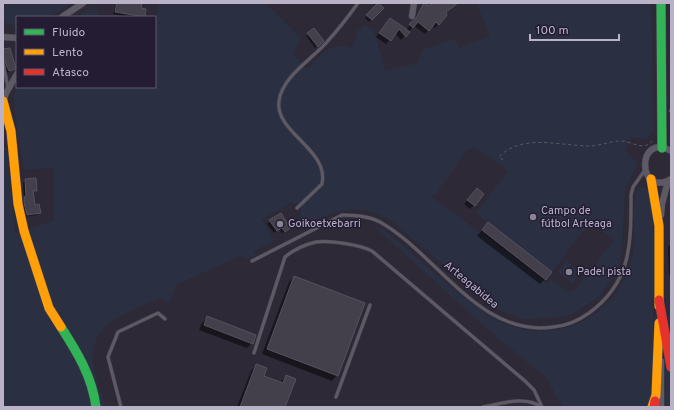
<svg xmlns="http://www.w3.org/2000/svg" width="674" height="410" font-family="Overpass,sans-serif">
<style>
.green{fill:#2a3041;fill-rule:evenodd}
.shadow{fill:#0007}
.building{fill:#43404c;stroke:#55515f}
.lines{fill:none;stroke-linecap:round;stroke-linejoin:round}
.lane-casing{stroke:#47444e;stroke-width:4}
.street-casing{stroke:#47444e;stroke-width:7}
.fast-casing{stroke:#484451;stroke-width:10}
.slow-casing{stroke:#484451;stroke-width:10}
.jam-casing{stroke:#484451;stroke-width:10}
.path{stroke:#5b5963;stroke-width:1;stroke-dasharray:3 3;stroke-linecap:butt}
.lane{stroke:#5d5965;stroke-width:3}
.street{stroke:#5d5965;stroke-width:6}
.fast{stroke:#30b455;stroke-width:9}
.slow{stroke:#ff9f0a;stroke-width:9}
.jam{stroke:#e5322d;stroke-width:9}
.poi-dot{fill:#898395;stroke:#231c32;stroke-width:1.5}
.labels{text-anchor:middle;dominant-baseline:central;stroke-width:3;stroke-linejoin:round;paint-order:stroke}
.poi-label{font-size:11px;fill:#bab3c8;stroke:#231c32;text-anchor:start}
.street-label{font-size:11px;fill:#bab3c8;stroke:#231c32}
</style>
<rect width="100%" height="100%" fill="#2d2937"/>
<g class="green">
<path d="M3,3H70L51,17H17V27L3,22Z"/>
<path d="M158,3H263L272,9L301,38L293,54L307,69C320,56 331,40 351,48L357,37L356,32L365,25L374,30L385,71L418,63L423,49L455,39L459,48L490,36L476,3H651L654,129L646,139L631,137L625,151L635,160L637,166L625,188L622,252L618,268L600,296L573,314L559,317L526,319L514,316L498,309L481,298L392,221C354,200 335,211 299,228L301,207L292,202L262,219L274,241L254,251L256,256L248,259L240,256L176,285L170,302L159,298C132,312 90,322 93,360C94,375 101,392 106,407H3V147H7L15,233L54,221V168L24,170L15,115L14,95L18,87H155V30ZM473,148L479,150L508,171L476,213L552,272L590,222L614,240L575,290L568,292L551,279L547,283L431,196L435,195L467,150Z"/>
<path d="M94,7L101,17H76Z"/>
<path d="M643,187L649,190L653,196V375L650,400L647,407H563L545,377L492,333L372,225L383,229C403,245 423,263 443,280C484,315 519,345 576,324C598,316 617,297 626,275C630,266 633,255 634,245C635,227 631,205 638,188Z"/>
<path d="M567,261L581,273L573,283L558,272Z"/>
<path d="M666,364L671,376V407H665Z"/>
</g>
<g class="shadow">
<path d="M117,3H141L139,9L145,10L144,17H128L113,14Z"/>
<path d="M439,3H454L438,24L435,28L432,26L425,34L414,26L401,40L395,33L386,44L376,37L390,19L406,30L412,23L424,4L429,7Z"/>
<path d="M378,4L383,8L369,22L365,18Z"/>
<path d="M308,34L322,41L315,48L306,36Z"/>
<path d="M10,49L15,69L6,73L3,64V50Z"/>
<path d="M25,180L36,190L32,193L34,206L40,212L37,215L24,217L22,200L24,198L23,183Z"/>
<path d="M477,189L474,205L470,209L464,204Z"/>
<path d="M270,221L287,231L282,233L279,229L274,233L267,224Z"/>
<path d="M483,229L545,279L540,284L477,236Z"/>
<path d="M671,244V275H669L668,247Z"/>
<path d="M294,277L337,375L332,381L262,354L289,282Z"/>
<path d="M207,317L252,343L247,348L199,330L202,323Z"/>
<path d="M256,365L262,376L280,383L286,376L284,407H237L251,371Z"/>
</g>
<g class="building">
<path d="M117,3H142L141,8L146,9L145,17L115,12Z"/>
<path d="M378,3L384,8L372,20L366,15Z"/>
<path d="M424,3L429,6L432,3H458L446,12L447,15L439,25L436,22L429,31L418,22L413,28L409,24L416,18Z"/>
<path d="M390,18L402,26L410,32L406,37L399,29L391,41L379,33Z"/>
<path d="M314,28L324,41L318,47L307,33Z"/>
<path d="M10,48L16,69L9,71L4,60L3,49Z"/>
<path d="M36,178L37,191H33L35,205L39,204L41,213L27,215L24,203V197L26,196L25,179Z"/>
<path d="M477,188L484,194L475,206L467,200Z"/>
<path d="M281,213L290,228L285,232L282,228L277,231L269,220Z"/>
<path d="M488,222L552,272L546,280L482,230Z"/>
<path d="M294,276L365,303L338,376L267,349Z"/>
<path d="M207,316L256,335L253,344L204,325Z"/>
<path d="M256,364L267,368L264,376L283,383L286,375L296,379L285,407H240Z"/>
</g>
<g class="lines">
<g class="lane-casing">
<g id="lane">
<path d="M3,63L8,88"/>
<path d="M297,208L322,184C330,150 274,132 279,101C282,77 311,60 326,43C338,30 348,17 358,3"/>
<path d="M252,261L342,215C354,215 369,216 380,222C437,254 480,338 553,327C566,326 578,321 589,313C632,282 631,243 631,195L633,187L645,170"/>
<path d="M254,353L285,257C293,250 306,244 316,242C329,240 361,245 372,251L525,381L534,390L542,407"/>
<path d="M336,397L370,305"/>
<path d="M121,407L108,357L118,332L158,313L165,319"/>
<path d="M483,407C500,404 526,395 541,407"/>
</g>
</g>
<g class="street-casing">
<g id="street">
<path d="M412,16L414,3"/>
<path d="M62,17L83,3"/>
<path d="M3,37L17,38"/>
<path d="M3,102L6,93L17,74"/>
<path d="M671,151C636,131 637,199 671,179"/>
<path d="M661,215L662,204L668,181"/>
<path d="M661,361V407"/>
</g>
</g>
<g class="fast-casing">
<g id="fast">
<path d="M661,3L662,148"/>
<path d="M61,327C77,352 92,376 96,407"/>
</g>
</g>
<g class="slow-casing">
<g id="slow">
<path d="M3,101L11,131L18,204L24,231L49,308L61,327"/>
<path d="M651,179L659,226V306"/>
<path d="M652,407L656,395L659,323"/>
</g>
</g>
<g class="jam-casing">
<g id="jam">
<path d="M659,300L671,367"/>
<path d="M654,407L655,401"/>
</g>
</g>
<g class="path">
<path d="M669,112L671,106"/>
<path d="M503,160L499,157C522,133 560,146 590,146C600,146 610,141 620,141C633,141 644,153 654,139"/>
</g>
<use href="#lane" class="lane"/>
<use href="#street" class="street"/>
<use href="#fast" class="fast"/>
<use href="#slow" class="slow"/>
<use href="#jam" class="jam"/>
</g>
<g class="poi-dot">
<circle cx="533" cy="217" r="4"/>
<circle cx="280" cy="224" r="4"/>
<circle cx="569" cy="272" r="4"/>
</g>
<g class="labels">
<g class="poi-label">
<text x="541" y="211">Campo de<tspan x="541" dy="13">fútbol Arteaga</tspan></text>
<text x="288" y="224">Goikoetxebarri</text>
<text x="577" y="272">Padel pista</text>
</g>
<g class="street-label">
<text transform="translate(471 285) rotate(40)">Arteagabidea</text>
</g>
</g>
<rect width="674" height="410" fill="none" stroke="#bab3c8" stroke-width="8"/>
<rect x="16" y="16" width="140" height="72" fill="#231c32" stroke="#5f586e"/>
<rect x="24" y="29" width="20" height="6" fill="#30b455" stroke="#5f586e"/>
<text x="52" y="36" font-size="12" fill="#bab3c8">Fluido</text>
<rect x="24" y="49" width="20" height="6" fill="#ff9f0a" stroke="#5f586e"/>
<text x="52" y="56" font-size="12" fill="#bab3c8">Lento</text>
<rect x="24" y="69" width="20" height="6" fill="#e5322d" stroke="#5f586e"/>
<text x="52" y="76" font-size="12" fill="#bab3c8">Atasco</text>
<path d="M530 34v6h89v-6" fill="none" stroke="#bab3c8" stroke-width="2"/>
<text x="536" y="34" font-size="12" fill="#bab3c8" stroke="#231c32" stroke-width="3" paint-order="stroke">100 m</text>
</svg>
